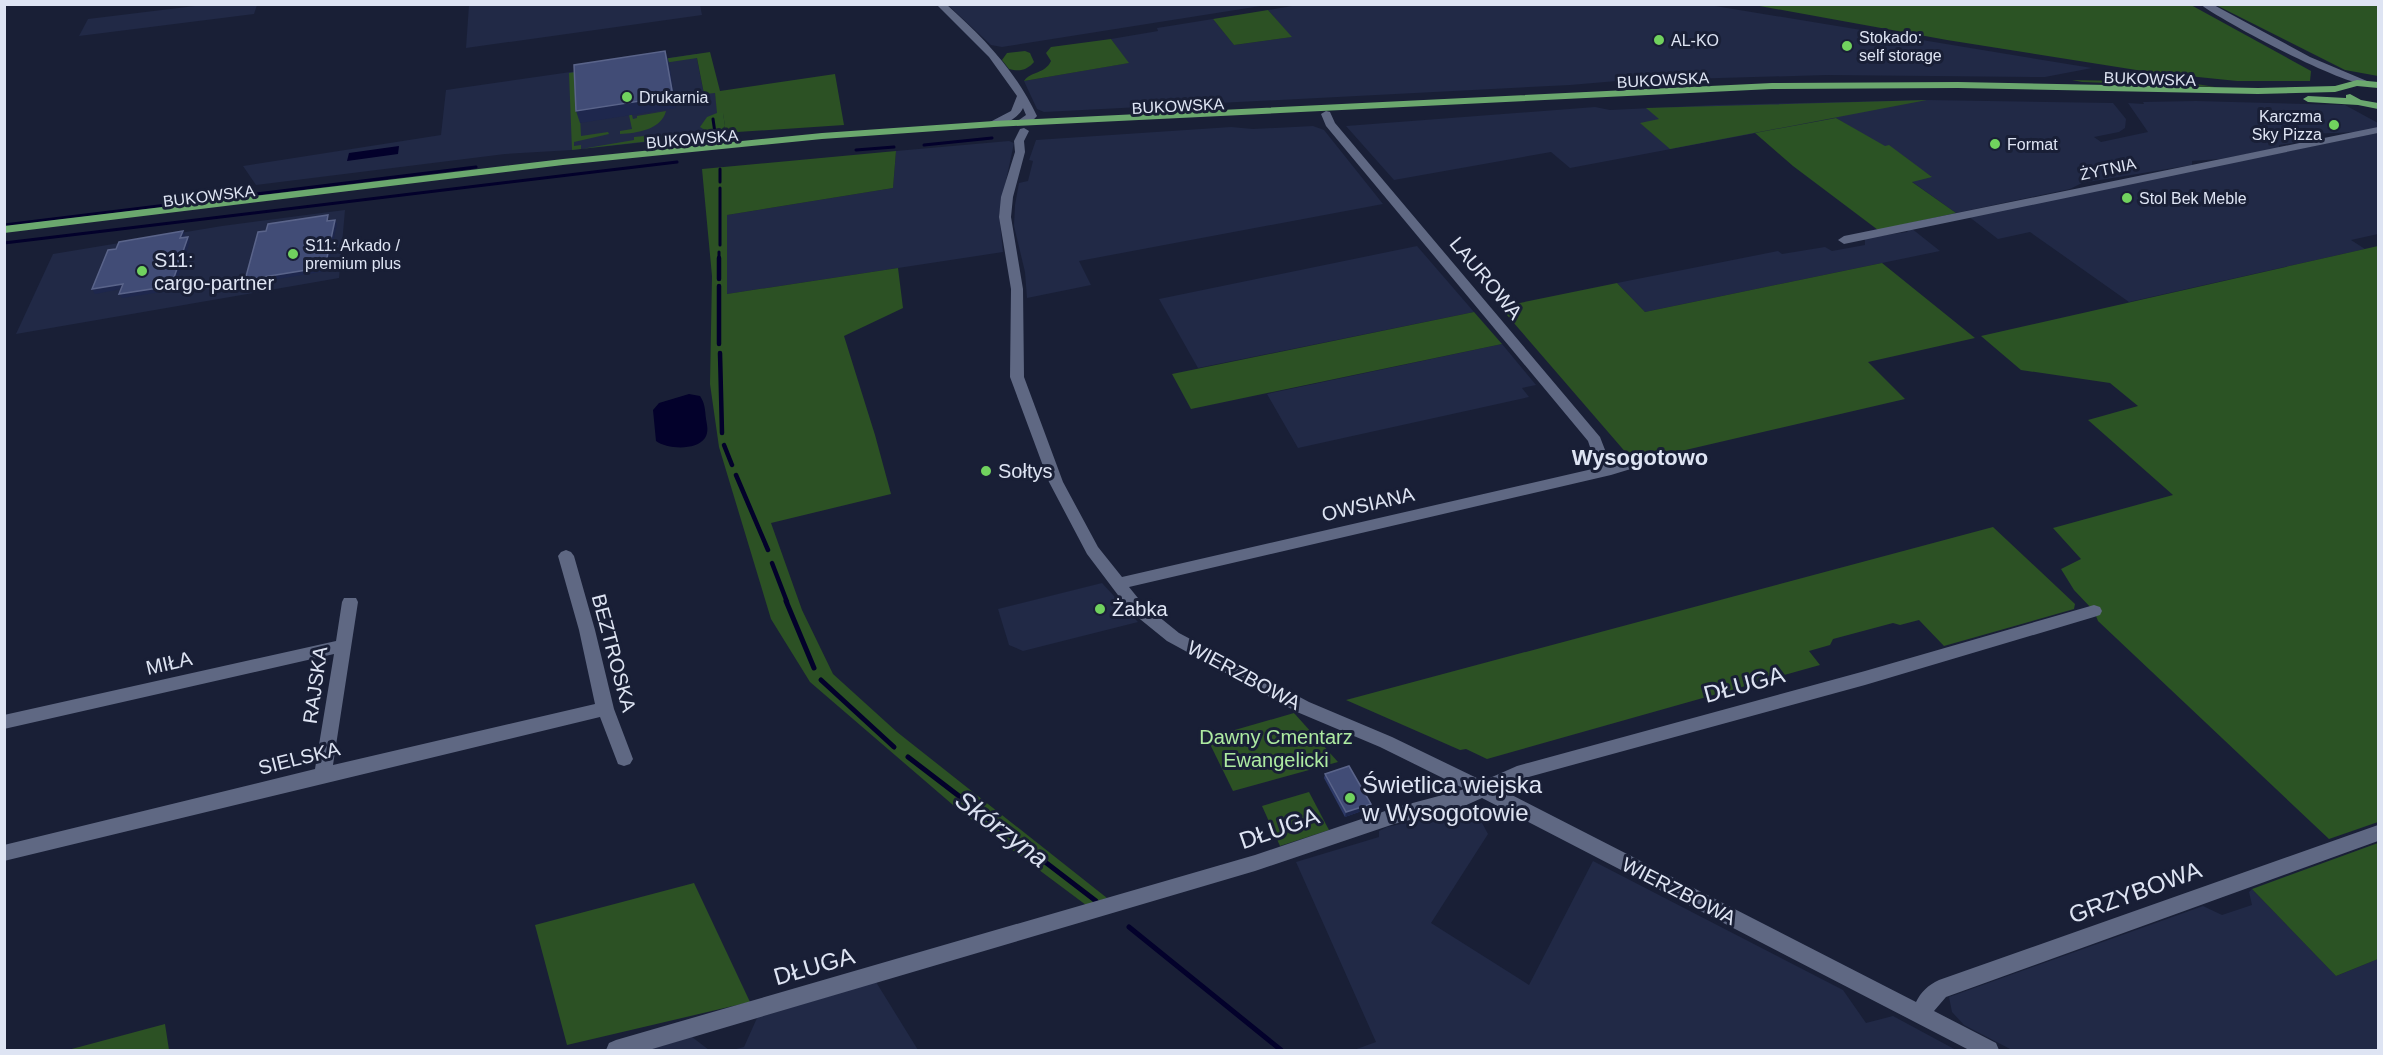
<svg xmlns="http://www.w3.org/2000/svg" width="2383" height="1055" font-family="Arial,sans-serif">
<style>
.built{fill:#212946}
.green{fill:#2c5124}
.forest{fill:#2b5324}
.water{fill:#03012b}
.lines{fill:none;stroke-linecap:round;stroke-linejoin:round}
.stream-far2{stroke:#03012b;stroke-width:3}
.stream-far1{stroke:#03012b;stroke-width:4.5}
.stream{stroke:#03012b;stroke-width:5}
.minor{fill:#5f6883;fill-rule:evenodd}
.major{fill:#6ba86e;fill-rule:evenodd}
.wall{fill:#2e3a68}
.shaded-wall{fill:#1e274d}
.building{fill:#414c76;stroke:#5a648a;stroke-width:1.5}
.poi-dot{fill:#71d25e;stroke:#191f36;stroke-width:2}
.labels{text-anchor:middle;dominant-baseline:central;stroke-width:6;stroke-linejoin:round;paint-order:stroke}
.far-poi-label{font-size:16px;fill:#dee4f3;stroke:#191f36;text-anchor:start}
.far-street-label{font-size:16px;fill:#dee4f3;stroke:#191f36}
.poi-label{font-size:20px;fill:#dee4f3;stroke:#191f36;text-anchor:start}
.street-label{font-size:20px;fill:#dee4f3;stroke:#191f36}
.park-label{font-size:20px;fill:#adeaa1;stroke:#191f36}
.quarter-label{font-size:22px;font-weight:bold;fill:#dee4f3;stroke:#191f36}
.near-street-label{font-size:24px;fill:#dee4f3;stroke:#191f36}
.near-poi-label{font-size:24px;fill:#dee4f3;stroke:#191f36;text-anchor:start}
.near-water-label{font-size:26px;font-style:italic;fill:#dbe1f1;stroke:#191f36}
</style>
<rect width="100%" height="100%" fill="#191f36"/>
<g class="built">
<path d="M1304,4L1709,5L2092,68L2045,77L1827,75L1617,81L1570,85L1044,112L1037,109L1024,81L1128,63L1111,39L1158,31L1157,28L1213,19L1234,45L1291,37L1268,10Z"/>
<path d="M203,5H257L254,14L79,36L88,19Z"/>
<path d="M700,5L702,15L466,48L469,5Z"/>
<path d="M948,5H1267L1002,47L991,45Z"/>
<path d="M696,54L704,94L715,92L720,130L708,132L703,136L572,150L505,154L256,185L243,166L441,135L446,90Z"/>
<path d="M1927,100L2113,103L2126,119L2125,128L2119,132L2094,137L2101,142L2148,132L2128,103L2144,104L2143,102L2196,101L2345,105L2378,123V127L2361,132L2306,134L2317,140L2279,145V148L2220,159L2192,161V165L2082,183L2070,189L1956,213L1911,181L1931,176L1836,118L1570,168L1551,152L1394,180L1346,126L1595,107L1610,110L1715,105Z"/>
<path d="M1313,126L1324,130L1383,204L1079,261L1091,285L1027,298L1025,272L1014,226L1015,205L1019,183L1028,181L1033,161L1029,160L1036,140L1231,127L1253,129Z"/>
<path d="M2378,133V234L2351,240L2365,249L2129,302L2030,232L1998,239L1968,216Z"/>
<path d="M1009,141L1014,143L999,214L1003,252L727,294V215L893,188L896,151Z"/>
<path d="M345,210L339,278L16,334L53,254L222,226Z"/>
<path d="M1911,228L1940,251L1645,312L1617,283L1778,251L1782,254L1825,247L1832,251L1865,245V238L1907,232Z"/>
<path d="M1417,246L1474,312L1198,368L1159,299Z"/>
<path d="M1502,344L1536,385L1522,388L1529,397L1298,448L1267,394Z"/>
<path d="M1102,583L1138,622L1023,651L1009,645L998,609Z"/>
<path d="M1474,808L1488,834L1431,923L1529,985L1593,861L1843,990L1866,1023L1893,1016L1956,1050H1354L1376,1042L1296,862L1379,837V831L1387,827Z"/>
<path d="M2252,889L2336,976L2378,959V1050H2012L1964,1025L1952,1012L1949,997L2203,906L2222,915L2252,905L2249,892Z"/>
<path d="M876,982L918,1050H732L744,1047L757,1018Z"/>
<path d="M692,1037L709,1050H647Z"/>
</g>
<g class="green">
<path d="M1268,10L1292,37L1234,45L1213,19Z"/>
<path d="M1111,39L1129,63L1024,81C1031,71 1045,74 1051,61L1046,53L1051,47Z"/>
<path d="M1025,51L1030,53L1034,62C1027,70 1020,72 1009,69L1002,60L1007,53Z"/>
<path d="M710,52L720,91L835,74L844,125L722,133L725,126L723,114L717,113L715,93L704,94L697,58L578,76L581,136L608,132L609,134L574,142V146L581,145V149L634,140V137L656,135L677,138L572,150L569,73Z"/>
<path d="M2072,80L2172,82V80L2215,87L2082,82Z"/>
<path d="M1927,100L1670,149L1640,123L1659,119L1646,108Z"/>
<path d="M666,111C661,130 637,133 620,134V131L632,129L629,115H632L633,119L637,118V116Z"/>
<path d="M896,151L893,188L727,215V294L898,268L903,308L844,336L875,435L891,494L771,523L802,610L833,674L897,732L1107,898L1086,905L960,811L810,682L771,619L719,447L710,384L712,276L702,169Z"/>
<path d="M1882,263L1975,338L1868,362L1905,399L1634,462L1500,307L1617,283L1645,312Z"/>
<path d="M1474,312L1502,344L1191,409L1172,374Z"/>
<path d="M1993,527L2075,604L2074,609L1944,646L1919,620L1900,625L1893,623L1833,639L1830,645L1809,651L1820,665L1487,759L1466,749L1460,750L1346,700Z"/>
<path d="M1294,713L1338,762L1233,791L1207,738Z"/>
<path d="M1309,792L1329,830L1280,846L1262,806Z"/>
<path d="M694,883L750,1002L567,1045L535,925Z"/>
<path d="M165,1024L169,1050H68Z"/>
</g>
<g class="forest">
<path d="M1754,5H2191L2311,71L2310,81H2237L2149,72L1947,40Z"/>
<path d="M2216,5H2378V76L2345,70Z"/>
<path d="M717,113H723L725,126L722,130L708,132L700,127L707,117Z"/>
<path d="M1836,118L1885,146L1889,145L1932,177L1912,182L1956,213L1878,230L1793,166L1755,133Z"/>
<path d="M2378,246V822L2329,839L2098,621L2094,611L2074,590L2061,569L2081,559L2053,528L2173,495L2088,420L2138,406L2110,383L2021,370L1981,336Z"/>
<path d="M2378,843V959L2336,976L2252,889Z"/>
</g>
<g class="water">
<path d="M399,146L398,154L347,161L349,153Z"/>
<path d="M689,394L700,396C705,403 705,410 706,419C707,425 709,432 705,438C696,451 667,449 656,441L653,410L659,403Z"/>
</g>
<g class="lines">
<g class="stream-far2">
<path d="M713,119L715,133"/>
<path d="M924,145L992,138"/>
<path d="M856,150L894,147"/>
<path d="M720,169V182"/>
<path d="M720,188V245"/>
<path d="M4,225L476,167"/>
<path d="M4,243L677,162"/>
<path d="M719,252V260"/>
</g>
<g class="stream-far1">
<path d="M719,258V279"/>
<path d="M719,286V344"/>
<path d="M720,353L722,433"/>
<path d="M724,445L732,465"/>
<path d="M736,475L768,550"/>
<path d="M772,563L787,602"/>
</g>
<g class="stream">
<path d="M786,601L814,668"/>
<path d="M821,680L894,747"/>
<path d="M908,757L1096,901"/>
<path d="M1129,927L1281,1050"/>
</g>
<g class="minor">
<path d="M936,4H946C983,37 1016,71 1037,116C1033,121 1026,126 1019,124V120L1026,115L1023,108C1019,118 1001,127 990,126V122L1011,111L1017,96L989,57Z"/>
<path d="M2200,4H2212L2310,57L2374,84C2359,95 2218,19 2200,4Z"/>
<path d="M1326,111L1330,112L1335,123L1600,437L1607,455L1614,464L1629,460L1636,465L1634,468L1611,475L1129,587L1142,603L1179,633L1309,702L1392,737L1483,781L1517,766L1865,671L2094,605L2100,607L2102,611L2100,615L2094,617L1865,685L1521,779L1500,789L1916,1002C1921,992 1928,985 1939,980L2378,825V841L1946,997L1934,1011L1996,1043L1999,1050H1969L1482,798L1462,807L1394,824L1255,871L649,1050H606L609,1043L616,1040L1255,855L1394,808L1465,789L1380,747L1297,712L1167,641L1130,611L1087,554L1049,482L1010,377L1011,289L999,217L1001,197L1015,152L1014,141L1020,129L1024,128L1029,131L1024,141L1025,152L1013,197L1011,217L1023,289L1024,377L1063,482L1098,547L1122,577L1601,467L1593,456L1588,441L1326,126L1321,114Z"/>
<path d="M2378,127V133L1844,244L1838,240L1844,236Z"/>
<path d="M566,550L571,552L574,556L595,630L614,709L633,759L630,764L624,766L618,764L600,717L4,861V845L315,769L334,654L4,729V715L336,641L342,602L344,598H356L358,602L333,765L595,704L579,630L558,556L561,552Z"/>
</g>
<g class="major">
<path d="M2357,80L2378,82V88L2357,86L2335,92L2258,94L1958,88L1772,89L994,127L822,139L563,165L4,233V226L563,159L822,133L994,121L1772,83L1958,82L2258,88L2335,86Z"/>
<path d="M2350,94L2361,100L2378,103V109L2358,105L2308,102L2303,99L2308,96L2346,98V95Z"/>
</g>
</g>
<path class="wall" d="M1325,774L1371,804L1370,808L1345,817L1324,778Z"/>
<g class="shaded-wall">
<path d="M665,51L669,62L676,108L580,123L576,111Z"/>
<path d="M335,220L337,224L327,271L247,284L245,280Z"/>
<path d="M183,231L185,235L183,242L180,238Z"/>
<path d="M188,237L190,241L174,290L122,298L119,294Z"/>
<path d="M123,284L126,288L95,294L92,289Z"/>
<path d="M1371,804L1370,808L1345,817L1346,812Z"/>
</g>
<g class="building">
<path d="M665,51L673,96L576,111L574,65Z"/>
<path d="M328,215L327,221L335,220L325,267L245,280L258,232L266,231L268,224Z"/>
<path d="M183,231L180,238L188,237L171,286L119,294L123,284L92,289L108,250L116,249L119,242Z"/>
<path d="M1349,766L1371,804L1346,812L1325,774Z"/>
</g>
<g class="poi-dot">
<circle cx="1659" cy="40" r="6"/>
<circle cx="1847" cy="46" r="6"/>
<circle cx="627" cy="97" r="6"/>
<circle cx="2334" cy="125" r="6"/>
<circle cx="1995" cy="144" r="6"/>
<circle cx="2127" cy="198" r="6"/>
<circle cx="293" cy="254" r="6"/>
<circle cx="142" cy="271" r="6"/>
<circle cx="986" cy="471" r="6"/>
<circle cx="1100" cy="609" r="6"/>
<circle cx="1350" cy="798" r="6"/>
</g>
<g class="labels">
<g class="far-poi-label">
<text x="1859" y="37">Stokado:<tspan x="1859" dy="18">self storage</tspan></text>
<text x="1671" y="40">AL-KO</text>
<text x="639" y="97">Drukarnia</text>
<text x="2322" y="116" text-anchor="end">Karczma<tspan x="2322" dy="18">Sky Pizza</tspan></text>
<text x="2007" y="144">Format</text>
<text x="2139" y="198">Stol Bek Meble</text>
<text x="305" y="245">S11: Arkado /<tspan x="305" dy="18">premium plus</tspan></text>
</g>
<g class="far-street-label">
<text transform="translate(2150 79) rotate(2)">BUKOWSKA</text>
<text transform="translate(1663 80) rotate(-3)">BUKOWSKA</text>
<text transform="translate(1178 106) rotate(-3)">BUKOWSKA</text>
<text transform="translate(692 139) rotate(-5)">BUKOWSKA</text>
<text transform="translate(2108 169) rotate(-12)">ŻYTNIA</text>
<text transform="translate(209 196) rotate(-7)">BUKOWSKA</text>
</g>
<g class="poi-label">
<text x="154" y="260">S11:<tspan x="154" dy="23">cargo-partner</tspan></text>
<text x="998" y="471">Sołtys</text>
<text x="1112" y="609">Żabka</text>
</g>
<g class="street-label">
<text transform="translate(1486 278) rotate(50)">LAUROWA</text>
<text transform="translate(1368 504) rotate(-13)">OWSIANA</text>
<text transform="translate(614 653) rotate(75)">BEZTROSKA</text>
<text transform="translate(169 663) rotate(-13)">MIŁA</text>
<text transform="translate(1244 675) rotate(28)">WIERZBOWA</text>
<text transform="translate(315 685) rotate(-82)">RAJSKA</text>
<text transform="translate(299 758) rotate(-14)">SIELSKA</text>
<text transform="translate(1679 891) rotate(27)">WIERZBOWA</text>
</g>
<g class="park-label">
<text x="1276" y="737">Dawny Cmentarz<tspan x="1276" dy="23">Ewangelicki</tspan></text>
</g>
<g class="quarter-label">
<text x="1640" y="457">Wysogotowo</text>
</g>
<g class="near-street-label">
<text transform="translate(1744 684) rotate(-15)">DŁUGA</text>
<text transform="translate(1279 828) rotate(-19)">DŁUGA</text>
<text transform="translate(2135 892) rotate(-20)">GRZYBOWA</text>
<text transform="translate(814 966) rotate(-16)">DŁUGA</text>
</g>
<g class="near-poi-label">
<text x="1362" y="784">Świetlica wiejska<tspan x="1362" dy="28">w Wysogotowie</tspan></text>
</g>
<g class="near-water-label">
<text transform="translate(1002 829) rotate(37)">Skórzyna</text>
</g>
</g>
<rect width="2383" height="1055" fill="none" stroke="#dee4f3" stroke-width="12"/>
</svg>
